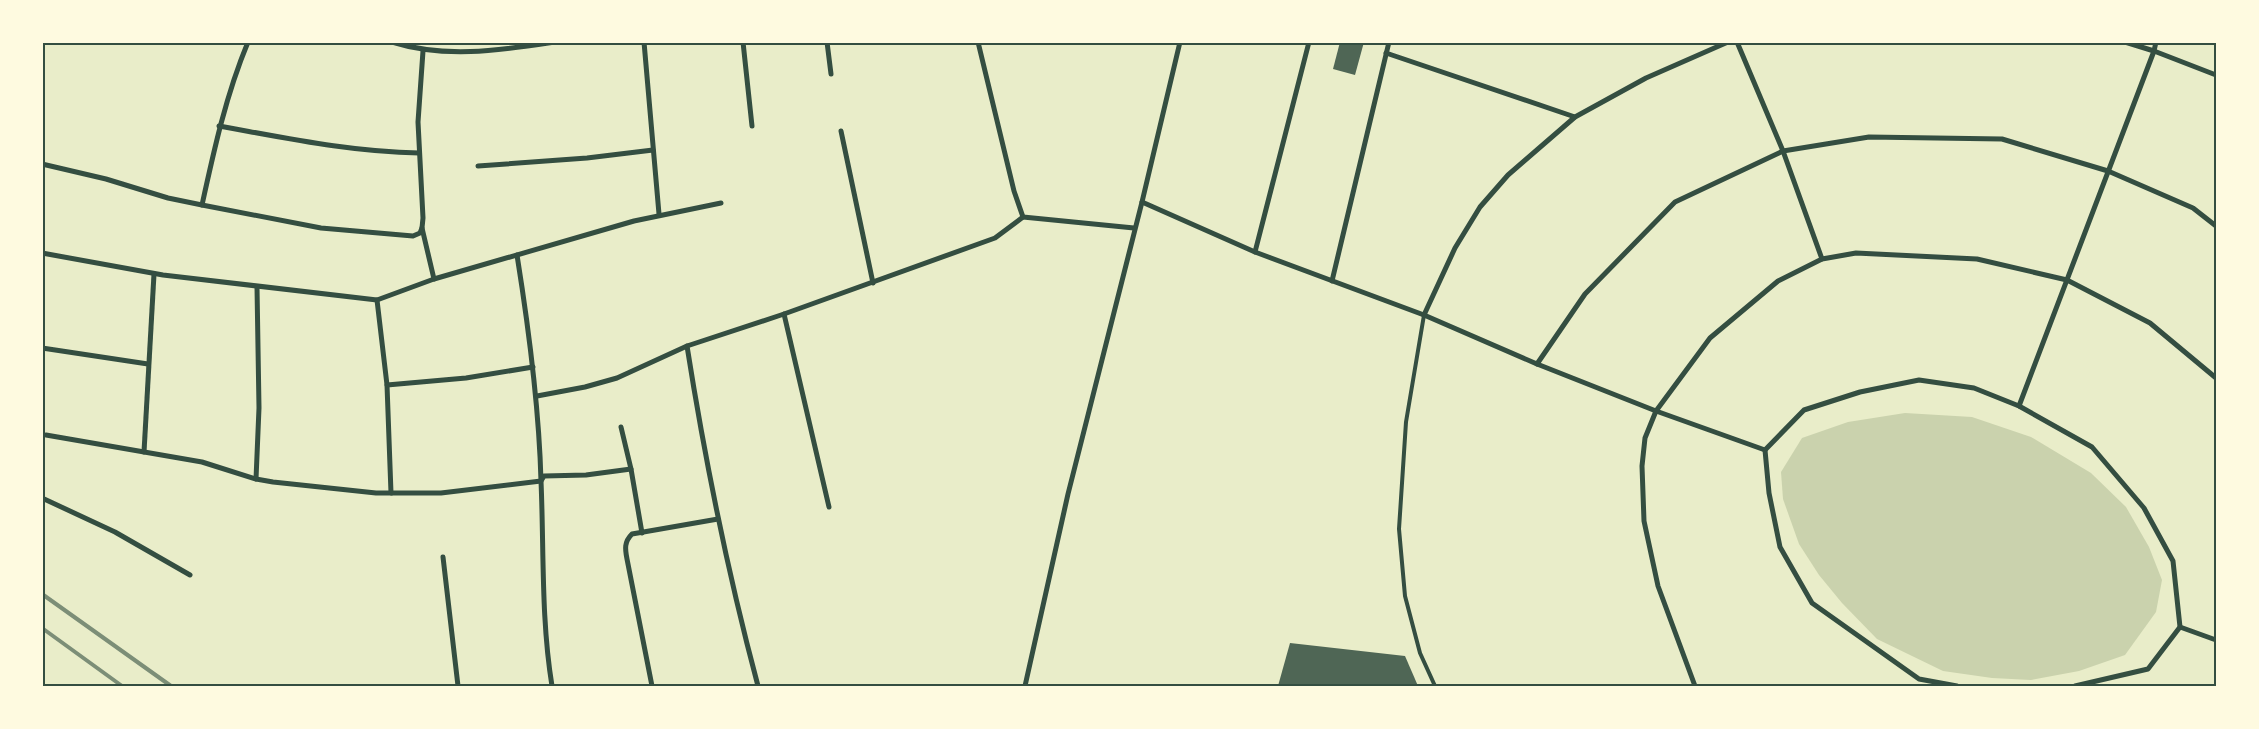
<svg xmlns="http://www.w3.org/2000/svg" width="2259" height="729" font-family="'Nunito Sans',sans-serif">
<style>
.green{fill:#cad2ad}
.building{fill:#4f6655}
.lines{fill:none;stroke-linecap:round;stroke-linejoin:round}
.service{stroke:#344e41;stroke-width:4}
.minor{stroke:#344e41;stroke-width:5}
.rail{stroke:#7c8e77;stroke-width:4}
.neatline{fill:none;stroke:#344e41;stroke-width:2}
</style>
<rect width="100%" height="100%" fill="#e9edc9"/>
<path class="green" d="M1905,413L1972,417L2031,437L2091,473L2126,507L2149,547L2162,580L2156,612L2125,655L2079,671L2031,680L1992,678L1943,671L1877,639L1842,603L1819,575L1799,544L1783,499L1781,472L1802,438L1848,422Z"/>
<g class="building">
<path d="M1340,42H1364L1355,75L1333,69Z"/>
<path d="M1290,643L1405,656L1418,686H1278Z"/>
</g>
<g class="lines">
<path class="service" d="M1424,315L1406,422L1399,529L1405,596L1420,653L1435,686"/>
<g class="minor">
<path d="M392,42C446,59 501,50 556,42"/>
<path d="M644,42L659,214"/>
<path d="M743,42L752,126"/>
<path d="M827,42L831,74"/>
<path d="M978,42L1014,191L1023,217L1134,228"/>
<path d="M1180,42L1142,202L1255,252L1424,315L1537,364L1656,411L1765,450L1804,410L1860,392L1919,380L1974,388L2019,406L2092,447L2144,508L2173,561L2180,627L2148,669L2075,686"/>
<path d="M1737,42L1783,151L1822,259"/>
<path d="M2125,42L2154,51L2156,42"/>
<path d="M1386,53L1575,117"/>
<path d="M219,126C286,138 351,152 419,153"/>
<path d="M841,131L873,283"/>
<path d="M42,164L106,179L168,198L202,205L321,228L413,236L420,233L422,228L423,218L418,122L423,51"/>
<path d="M478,166L587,158L653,150"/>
<path d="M202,205C214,150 226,95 248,42"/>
<path d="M422,228L434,279"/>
<path d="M1255,252L1309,42"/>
<path d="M42,253L163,275L377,300L434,279L634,221L721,203"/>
<path d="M517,255C529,330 539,405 541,481C544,550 541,619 552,686"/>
<path d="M1332,281L1389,42"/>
<path d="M377,300L387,385L391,493"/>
<path d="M784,314L829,507"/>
<path d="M1424,315L1455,248L1480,207L1508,175L1575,117L1646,78L1728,42"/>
<path d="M687,346C705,460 728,574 758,686"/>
<path d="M42,348L148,364"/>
<path d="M1537,364L1585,294L1675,202L1783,151L1869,137L2002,139L2108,171L2193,208L2216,226"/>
<path d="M387,385L466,378L533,367"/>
<path d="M537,396L585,387L617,378L687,346L784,314L995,238L1023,217"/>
<path d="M2019,406L2154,51L2216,75"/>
<path d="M621,427L631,469L642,533"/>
<path d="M46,435L202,462L256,479L273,482L376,493H441L541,481L544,476L586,475L631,469"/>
<path d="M1765,450L1769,493L1780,547L1812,603L1919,679L1957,686"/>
<path d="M144,452L154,274"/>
<path d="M256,479L259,408L257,287"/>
<path d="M42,498L115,532L190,575"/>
<path d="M443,557L458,686"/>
<path d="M2180,627L2216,640"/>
<path d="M652,686L627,559C625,549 624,542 632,534L718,519"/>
<path d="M1025,686L1068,494L1142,202"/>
<path d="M1695,686L1658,586L1644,521L1642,466L1645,438L1656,411L1710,338L1778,281L1822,259L1856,253L1977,259L2067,280L2150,323L2216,378"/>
</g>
<g class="rail">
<path d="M42,594L171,686"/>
<path d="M42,628L122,686"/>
</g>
</g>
<rect width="2259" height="729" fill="none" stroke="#fefae0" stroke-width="88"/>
<rect x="44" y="44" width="2171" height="641" class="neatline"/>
</svg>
